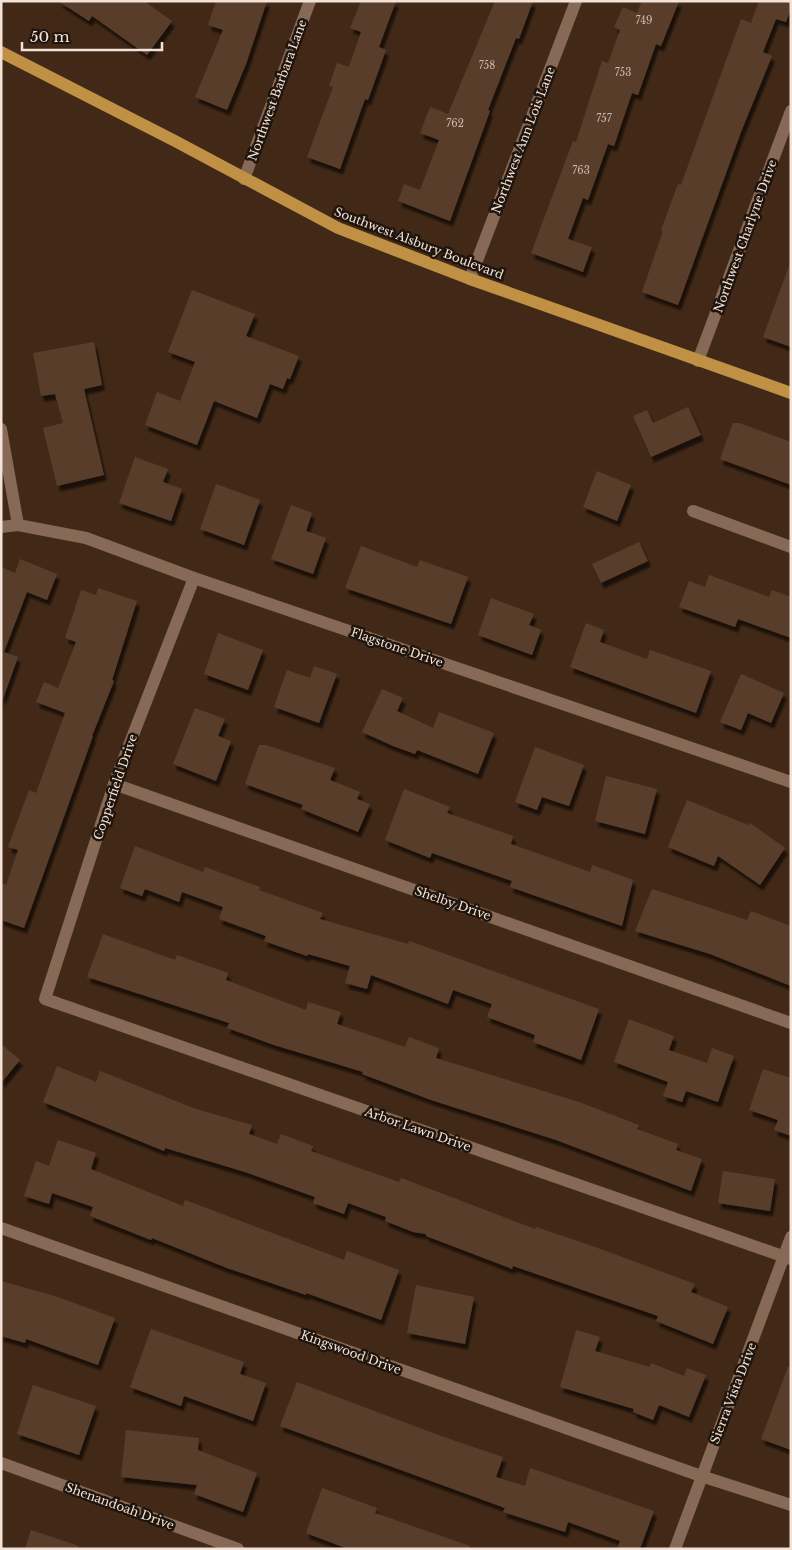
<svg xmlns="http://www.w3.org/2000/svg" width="792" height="1550" font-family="'Libre Baskerville',serif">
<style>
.building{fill:#593e2c;filter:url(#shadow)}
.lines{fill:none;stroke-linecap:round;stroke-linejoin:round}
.minor{stroke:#866956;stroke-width:12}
.major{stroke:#c09145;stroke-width:12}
.labels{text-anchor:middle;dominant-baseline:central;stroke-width:5;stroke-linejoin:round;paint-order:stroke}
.number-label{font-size:10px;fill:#ccb9ac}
.street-label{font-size:12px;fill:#f3e2d7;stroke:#20150d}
</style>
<defs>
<filter id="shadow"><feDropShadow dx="3" dy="5.5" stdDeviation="1" flood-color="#0009"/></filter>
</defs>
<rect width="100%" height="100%" fill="#422917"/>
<g class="building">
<path d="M58,1H144L172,21L147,55L92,16L89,21Z"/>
<path d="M216,1H267L246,64L227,110L195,97L223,30L208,25Z"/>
<path d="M361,1H396L379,47L386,50L368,100L365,99L340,169L307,157L333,87L329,86L337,63L349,67L361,32L350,28Z"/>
<path d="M495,1H533L519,39L516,38L488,110L490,111L450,221L398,201L404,184L420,190L439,140L420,133L430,107L448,114Z"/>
<path d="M642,1H679L661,46L656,44L638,95L632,93L614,146L608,144L588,200L583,198L568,239L592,247L583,272L531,253L573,141L576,142L602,61L608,63L620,30L614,27L623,7L637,13Z"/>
<path d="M759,1H791V9L786,22L776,19L763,52L772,56L741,132L678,305L642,292L663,231L661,230L678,184L681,185L741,19L751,23Z"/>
<path d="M789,266H791V347L763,337Z"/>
<path d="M192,290L255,314L246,336L299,356L290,379L287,378L283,389L270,384L257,418L214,401L197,445L145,425L157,392L180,401L195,362L168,352Z"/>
<path d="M94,342L102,385L84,389L104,475L57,486L43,428L63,423L55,394L41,396L33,353Z"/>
<path d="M688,407L701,435L651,457L633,416L647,410L653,423Z"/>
<path d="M733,423H739L791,442V485L720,459Z"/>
<path d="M135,457L168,469L163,482L182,489L171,521L119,503Z"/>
<path d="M597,471L631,485L617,521L583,507Z"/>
<path d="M216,484L260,500L244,545L200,529Z"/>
<path d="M291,505L312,513L306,531L326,538L313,574L271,559Z"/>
<path d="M639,542L648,561L601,583L592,564Z"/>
<path d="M361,546L417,567L420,560L468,577L451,624L345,588Z"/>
<path d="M20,559L57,574L47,600L27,592L4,652L18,657L3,699L1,698V567L15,573Z"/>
<path d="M709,575L769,597L772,590L791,597V638L738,619L735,627L679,607L689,581L705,587Z"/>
<path d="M98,588L137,601L112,680L114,681L92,736H93L24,928L1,920V883L6,885L18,850L8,847L29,790L36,793L65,713L36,702L44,682L58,688L76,642L65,638L81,590L96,595Z"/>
<path d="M491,598L534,614L529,625L541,630L532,655L478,635Z"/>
<path d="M586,623L604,630L600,642L647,659L650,650L711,671L696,713L570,667Z"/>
<path d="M218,633L263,650L248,690L204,674Z"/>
<path d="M314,666L337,674L319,723L274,707L287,670L310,678Z"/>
<path d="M741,674L784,693L771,723L748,713L741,730L720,722Z"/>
<path d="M382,689L403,698L397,711L433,728L439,712L494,733L478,774L417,750L415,754L393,746L362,732Z"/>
<path d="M195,708L225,719L218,736L231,741L216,781L173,764Z"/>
<path d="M259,745H266L335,768L330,780L360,792L357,799L370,804L358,832L301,809L303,805L245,784Z"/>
<path d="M535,747L584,765L569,806L542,797L537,810L515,802Z"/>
<path d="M606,776L657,789L645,834L595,821Z"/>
<path d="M404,789L450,807L447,813L513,836L511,844L590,872L592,865L633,880L622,926L510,887L512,881L432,853L430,858L385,840Z"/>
<path d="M687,800L748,825L750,823L785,848L760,885L718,856L714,866L668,847Z"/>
<path d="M135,846L203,872L205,867L260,887L259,890L323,913L320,919L408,944L409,941L599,1009L581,1060L533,1042L535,1035L487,1017L492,1004L453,990L448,1004L371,975L367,989L345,983L350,966L308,954L307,956L264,941L266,936L219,919L223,907L182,892L179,902L145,889L142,896L120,888Z"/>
<path d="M652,889L747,920L751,911L791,926V986L710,954L635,931Z"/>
<path d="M103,934L175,960L177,955L228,973L226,980L306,1010L308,1002L341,1012L337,1024L405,1047L409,1037L439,1048L436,1058L579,1102L639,1125L637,1129L678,1144L676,1150L702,1159L691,1191L556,1140L431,1100L362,1074L363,1072L274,1045L227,1028L229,1023L87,977Z"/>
<path d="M629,1019L674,1036L669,1050L707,1063L712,1048L734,1056L718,1102L686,1091L682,1102L663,1096L668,1082L614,1062Z"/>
<path d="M1,1044L20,1060L1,1083Z"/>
<path d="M57,1066L96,1082L100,1071L196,1109L252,1125L249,1134L277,1144L281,1134L313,1146L311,1151L399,1182L401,1178L535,1229L536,1227L595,1247L695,1284L691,1292L728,1307L713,1344L656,1321L658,1316L513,1266L512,1269L426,1236V1234L413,1232L385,1221L386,1217L348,1203L344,1214L313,1203L315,1197L245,1172L165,1148L164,1151L43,1102Z"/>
<path d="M763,1069L791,1078V1136L774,1130L778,1120L749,1110Z"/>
<path d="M58,1140L96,1153L91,1169L183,1206L185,1200L344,1260L347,1251L399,1270L381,1320L306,1293V1295L227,1268L152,1238L151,1240L90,1216L93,1207L52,1193L49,1204L24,1196L36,1161L49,1166Z"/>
<path d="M723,1171L775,1179L770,1211L718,1203Z"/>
<path d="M1,1281L58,1297L115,1318L98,1365L26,1339L25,1343L1,1336Z"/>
<path d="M416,1285L474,1297L465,1344L407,1333Z"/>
<path d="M151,1329L244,1362L240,1374L266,1383L253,1421L184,1396L181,1406L130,1387Z"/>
<path d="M576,1330L600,1337L595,1351L650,1367L651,1363L684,1376L687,1368L706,1375L689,1417L659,1405L653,1420L633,1412L634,1409L560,1387Z"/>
<path d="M788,1367H791V1450L761,1439Z"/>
<path d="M297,1382L441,1436L503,1457L496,1477L525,1486L530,1468L654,1511L640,1549H617L620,1541L568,1522L565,1532L503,1512L505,1508L280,1426Z"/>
<path d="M33,1385L96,1406L79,1455L17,1434Z"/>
<path d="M126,1430L199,1438L198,1450L257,1473L243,1512L194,1494L197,1485L121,1477Z"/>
<path d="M322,1488L377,1508L375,1513L470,1546V1549H348L306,1533Z"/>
<path d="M31,1530L79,1546L78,1549H25Z"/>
</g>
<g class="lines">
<g class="minor">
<path d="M244,179L310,1"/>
<path d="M470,279L576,1"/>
<path d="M698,361L791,111"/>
<path d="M1,429L18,525"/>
<path d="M693,511L791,547"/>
<path d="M1,527L18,525L86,538L194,578L791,782"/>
<path d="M194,578L114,784L45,999L791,1259"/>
<path d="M114,784L791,1023"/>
<path d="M1,1228L701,1476L791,1505"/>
<path d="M1,1463L238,1549"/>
<path d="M675,1549L791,1237"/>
</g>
<path class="major" d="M1,52L175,141L338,228L470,279L791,393"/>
</g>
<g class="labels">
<g class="number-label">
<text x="644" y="20">749</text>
<text x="487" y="65">758</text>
<text x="623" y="72">753</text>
<text x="604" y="118">757</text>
<text x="455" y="123">762</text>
<text x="581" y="170">763</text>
</g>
<g class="street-label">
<text transform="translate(277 90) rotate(-70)">Northwest Barbara Lane</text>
<text transform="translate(523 140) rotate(-69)">Northwest Ann Lois Lane</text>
<text transform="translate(745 236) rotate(-70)">Northwest Charlyne Drive</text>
<text transform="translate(419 243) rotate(21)">Southwest Alsbury Boulevard</text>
<text transform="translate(397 647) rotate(19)">Flagstone Drive</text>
<text transform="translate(115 787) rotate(-71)">Copperfield Drive</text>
<text transform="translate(453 903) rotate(19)">Shelby Drive</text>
<text transform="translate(418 1129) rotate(19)">Arbor Lawn Drive</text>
<text transform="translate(351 1352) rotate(20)">Kingswood Drive</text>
<text transform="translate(733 1393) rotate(-69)">Sierra Vista Drive</text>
<text transform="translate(120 1506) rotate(20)">Shenandoah Drive</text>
</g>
</g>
<rect width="792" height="1550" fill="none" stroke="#f3e2d7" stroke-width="5"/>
<path d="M22 42v8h140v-8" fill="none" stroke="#f3e2d7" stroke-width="2.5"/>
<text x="30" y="42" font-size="15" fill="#f3e2d7" stroke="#20150d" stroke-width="4" paint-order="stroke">50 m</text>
</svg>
